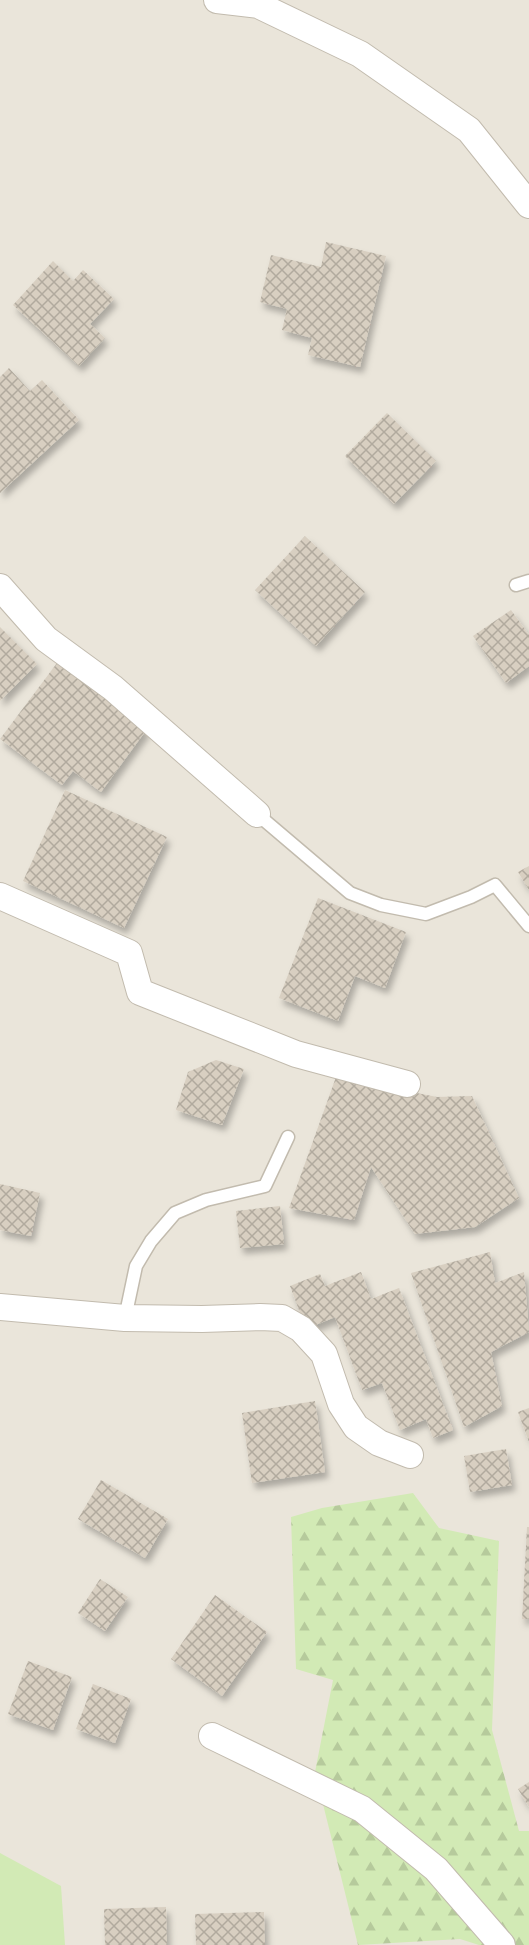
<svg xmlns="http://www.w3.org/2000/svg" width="529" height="1945" font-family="Poppins,sans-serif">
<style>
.residential{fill:#eae5da}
.grass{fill:#d2eab5}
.forest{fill:url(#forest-firs)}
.building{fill:url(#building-cross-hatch);filter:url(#shadow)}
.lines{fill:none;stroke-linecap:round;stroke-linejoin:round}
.service-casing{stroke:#c2bbae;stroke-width:15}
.minor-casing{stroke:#c2bbae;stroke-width:28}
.service{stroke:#fff;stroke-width:12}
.minor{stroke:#fff;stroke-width:26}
</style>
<defs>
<pattern id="forest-firs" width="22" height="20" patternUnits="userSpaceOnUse" patternTransform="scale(1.5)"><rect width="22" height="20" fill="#d2eab5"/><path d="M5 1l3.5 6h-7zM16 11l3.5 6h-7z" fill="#b6ca9c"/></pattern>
<pattern id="building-cross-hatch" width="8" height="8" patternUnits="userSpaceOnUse" patternTransform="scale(1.5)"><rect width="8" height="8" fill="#d8cfc1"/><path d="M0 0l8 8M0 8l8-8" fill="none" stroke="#b1aa9e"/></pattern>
<filter id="shadow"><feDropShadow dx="3.5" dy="6" stdDeviation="3" flood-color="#0004"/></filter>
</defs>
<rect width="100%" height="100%" fill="#f6f3ec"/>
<rect class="residential" x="0" y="0" width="529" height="1945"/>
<path class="grass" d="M0,1853L61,1886L65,1945H0Z"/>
<path class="forest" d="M413,1493L439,1528L499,1541L492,1730L519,1831H529V1945H479L460,1939L358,1945L315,1772L333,1680L296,1669L291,1517L322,1508Z"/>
<g class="building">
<path d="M326,242L386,256L360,367L308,355L312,338L282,330L287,309L260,302L271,255L321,267Z"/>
<path d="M53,261L73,281L83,270L114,299L90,324L105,338L79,366L13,305Z"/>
<path d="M9,368L30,391L42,380L79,420L0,493V377Z"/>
<path d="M387,413L436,461L394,504L345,456Z"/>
<path d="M305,536L365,592L316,646L255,590Z"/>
<path d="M511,610L529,635V666L506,683L473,636Z"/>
<path d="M0,627L37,664L0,701Z"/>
<path d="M57,663L147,729L101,792L73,771L62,785L0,739Z"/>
<path d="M65,790L167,837L124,928L23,881Z"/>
<path d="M529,866V890L518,872Z"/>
<path d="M318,898L406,932L385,988L355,976L338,1021L279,998Z"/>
<path d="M216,1060L244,1069L222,1125L176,1110L188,1072Z"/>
<path d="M336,1077L437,1097L472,1096L519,1198L475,1227L415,1234L371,1167L354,1220L289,1208Z"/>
<path d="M0,1184L40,1193L31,1236L0,1230Z"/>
<path d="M280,1206L284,1244L240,1248L236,1211Z"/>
<path d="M490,1252L495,1283L524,1272L529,1332L491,1352L502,1406L464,1427L411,1273Z"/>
<path d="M361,1272L371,1299L399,1288L453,1430L433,1438L426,1419L400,1430L382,1383L362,1390L335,1317L306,1329L290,1286L320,1274L325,1286Z"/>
<path d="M315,1401L325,1472L252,1483L242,1413Z"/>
<path d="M529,1408V1442L518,1412Z"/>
<path d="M506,1449L512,1485L470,1492L464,1456Z"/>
<path d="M101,1480L168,1519L145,1558L78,1519Z"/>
<path d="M527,1527H529V1619H522Z"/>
<path d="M100,1579L128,1597L105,1631L78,1613Z"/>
<path d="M215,1595L267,1632L222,1696L171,1659Z"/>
<path d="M28,1661L72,1677L53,1730L8,1714Z"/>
<path d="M93,1684L131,1699L115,1743L76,1729Z"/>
<path d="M529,1782V1807L518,1789Z"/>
<path d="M166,1907L167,1945H105L104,1909Z"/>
<path d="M264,1912L265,1945H196L195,1914Z"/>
</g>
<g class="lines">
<g class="service-casing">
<g id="service">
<path d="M516,585L529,581"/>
<path d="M257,814L350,893L381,905L426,914L471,897L495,885L529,926"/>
<path d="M125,1318L136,1266L151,1241L175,1213L206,1200L265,1186L288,1137"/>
</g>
</g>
<g class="minor-casing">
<g id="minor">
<path d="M217,0L258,5L360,54L469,130L529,205"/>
<path d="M0,587L46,639L113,688L257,814"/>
<path d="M0,896L129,953L140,992L296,1054L407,1084"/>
<path d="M0,1307L125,1318L202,1319L260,1317L282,1318L301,1329L324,1354L341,1404L356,1427L379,1443L410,1455"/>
<path d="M212,1736L362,1809L436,1869L502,1945"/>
</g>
</g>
<use href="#service" class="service"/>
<use href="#minor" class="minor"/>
</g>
</svg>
